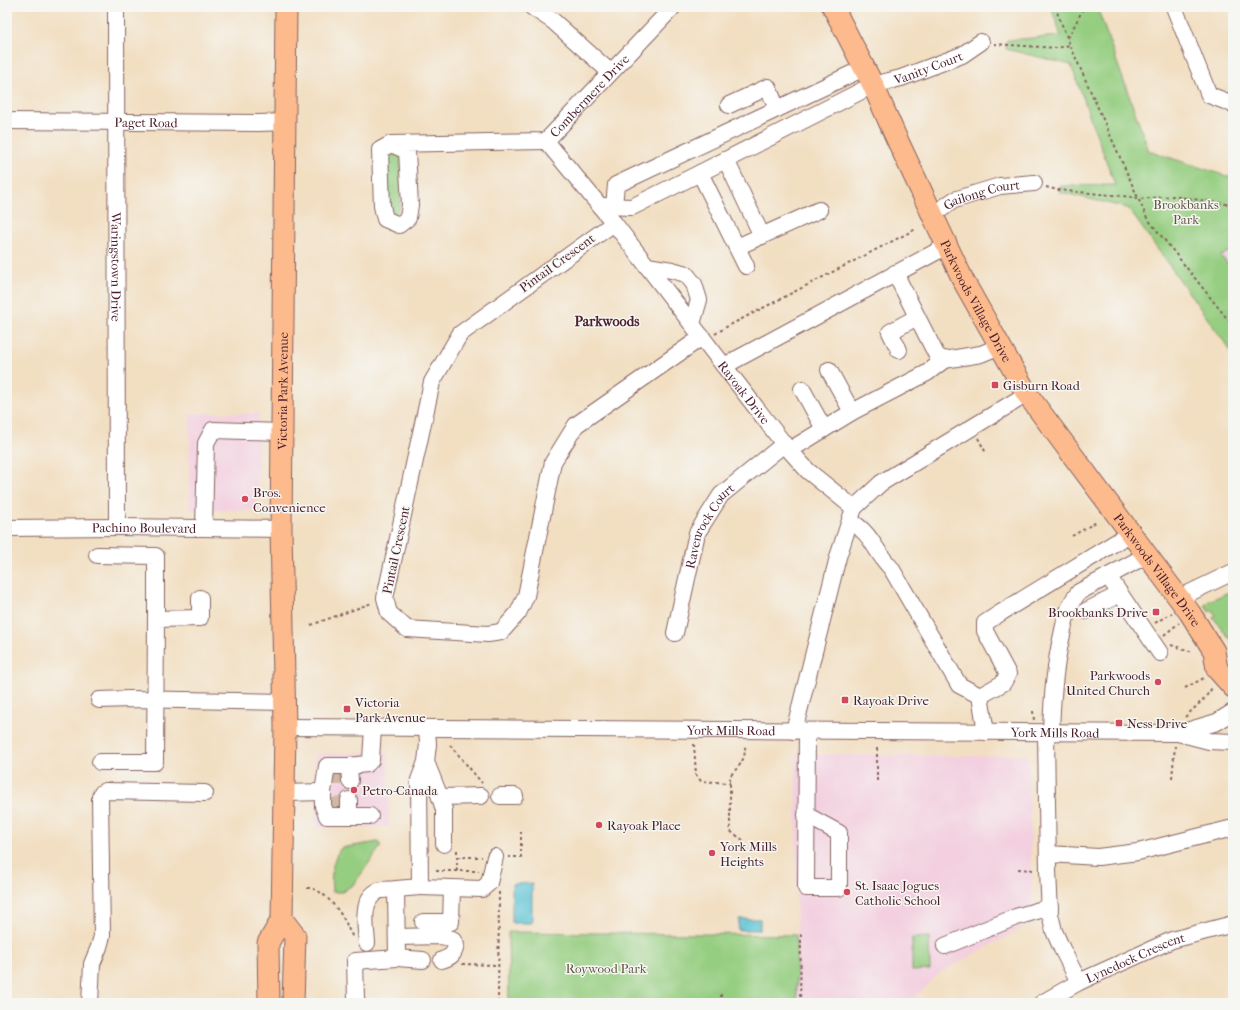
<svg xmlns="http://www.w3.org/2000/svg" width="1240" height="1010" font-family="'IM FELL French Canon',serif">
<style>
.built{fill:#f3cfdf}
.green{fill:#96ce81;stroke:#707656}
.water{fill:#58c2d3;stroke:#51707f}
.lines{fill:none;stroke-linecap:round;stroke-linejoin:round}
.minor-tunnel{stroke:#d0b9a4;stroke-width:16;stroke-dasharray:16 8;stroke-linecap:butt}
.minor-casing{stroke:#856260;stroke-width:18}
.major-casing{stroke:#856260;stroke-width:23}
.path{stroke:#856260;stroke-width:2;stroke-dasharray:3 3;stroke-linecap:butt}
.minor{stroke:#fff;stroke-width:16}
.major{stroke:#fcba8d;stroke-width:21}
.poi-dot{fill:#d1495b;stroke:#f6f6f2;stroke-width:1.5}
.labels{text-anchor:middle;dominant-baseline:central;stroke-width:3;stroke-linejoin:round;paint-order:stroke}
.street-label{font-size:13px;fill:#4a1f2b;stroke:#f6f6f2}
.park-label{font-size:13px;fill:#615445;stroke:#f6f6f2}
.poi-label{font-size:13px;fill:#4a1f2b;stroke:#f6f6f2;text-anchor:start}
.neighbourhood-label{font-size:14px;font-weight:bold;fill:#4a1f2b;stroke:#f6f6f2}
</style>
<rect width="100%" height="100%" fill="#f6f6f2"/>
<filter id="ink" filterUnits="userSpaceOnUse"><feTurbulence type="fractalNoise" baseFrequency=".025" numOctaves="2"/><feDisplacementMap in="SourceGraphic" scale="8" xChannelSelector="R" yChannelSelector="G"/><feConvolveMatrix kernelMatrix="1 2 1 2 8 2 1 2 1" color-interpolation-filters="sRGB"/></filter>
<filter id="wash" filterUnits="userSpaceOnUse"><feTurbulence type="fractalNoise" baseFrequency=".012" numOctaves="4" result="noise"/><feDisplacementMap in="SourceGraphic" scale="16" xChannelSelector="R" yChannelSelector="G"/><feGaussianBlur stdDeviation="0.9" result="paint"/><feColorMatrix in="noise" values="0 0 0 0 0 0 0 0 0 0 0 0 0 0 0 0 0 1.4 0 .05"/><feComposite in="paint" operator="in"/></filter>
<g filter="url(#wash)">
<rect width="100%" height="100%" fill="#f2dfc2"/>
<g class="built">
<path d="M1233,249V270L1221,256Z"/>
<path d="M190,413H259L257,510H189Z"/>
<path d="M388,753L389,827H316L315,754Z"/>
<path d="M796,754L948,756L1028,755L1033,922L941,972L908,1003H797Z"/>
</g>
<g class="green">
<path d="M1051,7H1097L1149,151L1233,178V249L1221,256L1233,270V354L1128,208L1060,192V186L1115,185L1071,65L1006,49L1007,40L1061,36Z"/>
<path d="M391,151L401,155L400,208L395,214H389L386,155Z"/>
<path d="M1233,590V642L1225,633L1213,617L1216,615L1212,610L1209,612L1205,605L1209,601Z"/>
<path d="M378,842L381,846L354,884L342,892H332C331,876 331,861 341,848Z"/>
<path d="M508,932L796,935L797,1003H509Z"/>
<path d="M929,937L930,970L912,971V938Z"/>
</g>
<g class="water">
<path d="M532,883V923H512V884Z"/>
<path d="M739,919H760V930H738Z"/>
</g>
</g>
<g filter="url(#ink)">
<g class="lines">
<g class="minor-tunnel">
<path d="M330,777H341"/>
<path d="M331,806L341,805"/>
</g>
<g class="minor-casing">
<g id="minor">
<path id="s1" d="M116,7L117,527"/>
<path d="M532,7L553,21L610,72"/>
<path d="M1174,7L1209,95L1233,104"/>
<path d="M729,105L768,87L777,109"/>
<path id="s2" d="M7,121L259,123L286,122"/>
<path id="s3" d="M546,141L614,223L784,444L808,471L854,508"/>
<path id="s4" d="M391,144L407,151L410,205L408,218L399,225L385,219L382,206L380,150L391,144L546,141L673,7"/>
<path d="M726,160L762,236"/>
<path id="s5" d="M700,173L873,85L901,78L962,55L981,42"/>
<path d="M603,206L632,207L700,173L746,266"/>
<path d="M614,206L616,185L864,68"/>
<path id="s6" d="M933,215L954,200L1000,186L1034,183"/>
<path d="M614,223L460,334L432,382L385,598L389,613L407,629L488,634L501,632L518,613L526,596L553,462L576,425L702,337"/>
<path d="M737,247L819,210"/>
<path d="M647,266L672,270L686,274L694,284L699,300L692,324"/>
<path d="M895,273L937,356L944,360L981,354L1000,346"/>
<path d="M899,350L890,332L917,317"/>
<path d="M724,366L947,246"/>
<path d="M802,389L824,429"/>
<path d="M852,412L927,373L944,360"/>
<path d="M790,450L852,412L829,370"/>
<path d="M850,521C872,533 875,552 891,568L959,685L980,696L986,732"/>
<path id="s7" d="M7,528L117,527L281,529"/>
<path d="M204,528L206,443L213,430L282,432"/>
<path d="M97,555L156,556V619"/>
<path d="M1108,576L1160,653"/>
<path d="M1179,598L1233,572"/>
<path d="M1086,611L1120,594"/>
<path id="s8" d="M675,633L697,533L721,495L784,444"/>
<path d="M980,696L1003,683L1008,674L985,631V623L1002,612L1131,533"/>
<path d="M99,700L130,699L284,702"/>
<path id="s9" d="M285,727L1178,733L1209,741L1233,742"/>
<path d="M794,731L838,557L854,508L881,483L1027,394"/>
<path d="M1046,733L1048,870L1050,914L1054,931L1062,949L1079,982"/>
<path d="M1051,733C1052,699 1054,667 1062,635C1065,619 1068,605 1079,592L1147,555"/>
<path d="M1180,733L1217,722L1233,712"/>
<path d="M100,762H155L156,619L200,618V598"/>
<path d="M426,762L440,797L481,796"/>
<path d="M349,766L367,764L371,760L373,728"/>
<path d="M323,792L327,766H349L350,781"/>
<path d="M284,793L323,792V806L327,816H370"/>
<path d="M500,796H515"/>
<path d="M440,797L444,810V844"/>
<path d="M349,800V815"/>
<path d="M806,815L839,833V888H806L807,731"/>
<path d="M1048,854L1098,857L1138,852L1233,828"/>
<path d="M420,887L482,889L489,883L495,857"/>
<path d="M423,922H451L452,888"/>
<path d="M397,937L442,936L452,939L456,945C454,955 451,957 442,960"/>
<path d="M367,943C366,927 360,900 378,891C383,889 391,890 396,889"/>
<path d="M945,946L1016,917L1050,907"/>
<path d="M397,958L423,960"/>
<path d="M90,1003L92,964L99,947L102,936L100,797L102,793L105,791L205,793"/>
<path d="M357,1003L356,999L355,961L397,958L396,889L420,887L419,780L426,762L428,744L427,729"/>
<path id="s10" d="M1042,1003L1079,982L1172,940L1233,924"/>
</g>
</g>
<g class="major-casing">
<g id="major">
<path id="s11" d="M833,7L873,85L895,135L964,282L1027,394L1190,613L1214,651L1217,669L1233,687"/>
<path d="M282,919L295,936L293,1003"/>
<path id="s12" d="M269,1003L268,943L282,919L285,727L281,529L286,7"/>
</g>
</g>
<g class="path">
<path d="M1055,7L1070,45L1147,218L1233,326"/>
<path d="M1068,38L1084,7"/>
<path d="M994,44L1057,48L1070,45"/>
<path d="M1046,187L1057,190L1133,197L1139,199L1173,196L1233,205"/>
<path d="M715,334L728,326L916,229"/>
<path d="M978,438L986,453"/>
<path d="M1072,536L1098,521"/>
<path d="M1155,623L1172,613"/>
<path d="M311,625L372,603"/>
<path d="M1164,635L1179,623"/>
<path d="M1171,645L1193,652"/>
<path d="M1185,688L1204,678"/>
<path d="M1033,711L1034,720"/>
<path d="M1185,717L1204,699L1212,688"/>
<path d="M694,744L696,775L701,781L730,783"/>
<path d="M450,745L482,783"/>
<path d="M1172,778L1175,746"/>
<path d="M877,781V745"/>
<path d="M743,840L730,831V776C740,765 746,760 745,744"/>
<path d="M457,857H482"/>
<path d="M508,857H521V829"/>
<path d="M1018,869L1034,870"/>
<path d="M436,871H479"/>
<path d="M457,871V850"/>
<path d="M307,888C322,887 340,911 346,923C348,928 350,933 353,937"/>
<path d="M462,964L498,965"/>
<path d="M498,1003L499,892"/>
<path d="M721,1003V995L722,993"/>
<path d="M800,1003L801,933"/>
</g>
<use href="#minor" class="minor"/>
<use href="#major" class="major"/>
</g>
</g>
<g class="poi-dot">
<rect x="991" y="381" width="8" height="8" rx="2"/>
<circle cx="245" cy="499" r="4"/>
<rect x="1152" y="608" width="8" height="8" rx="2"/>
<circle cx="1158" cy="682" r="4"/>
<rect x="841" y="696" width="8" height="8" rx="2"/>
<rect x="343" y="705" width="8" height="8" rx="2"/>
<rect x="1115" y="719" width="8" height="8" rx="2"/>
<circle cx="354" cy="790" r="4"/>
<circle cx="599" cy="825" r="4"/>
<circle cx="712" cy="853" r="4"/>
<circle cx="847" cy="892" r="4"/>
</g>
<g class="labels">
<g class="street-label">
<text stroke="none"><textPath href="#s5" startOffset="252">Vanity Court</textPath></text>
<text stroke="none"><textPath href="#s4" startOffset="411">Combermere Drive</textPath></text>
<text stroke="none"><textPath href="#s2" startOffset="139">Paget Road</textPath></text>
<text stroke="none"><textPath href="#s6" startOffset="54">Gailong Court</textPath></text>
<text transform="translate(557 263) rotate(-36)">Pintail Crescent</text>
<text stroke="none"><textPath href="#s1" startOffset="260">Waringstown Drive</textPath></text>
<text stroke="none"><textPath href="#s11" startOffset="327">Parkwoods Village Drive</textPath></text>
<text stroke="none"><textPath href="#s12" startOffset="616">Victoria Park Avenue</textPath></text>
<text stroke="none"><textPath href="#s3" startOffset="320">Rayoak Drive</textPath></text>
<text stroke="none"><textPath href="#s7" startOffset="137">Pachino Boulevard</textPath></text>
<text stroke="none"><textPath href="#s8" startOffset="114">Ravenrock Court</textPath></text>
<text transform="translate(396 550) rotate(-78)">Pintail Crescent</text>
<text stroke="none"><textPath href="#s11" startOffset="652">Parkwoods Village Drive</textPath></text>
<text stroke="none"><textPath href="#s9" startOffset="446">York Mills Road</textPath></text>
<text stroke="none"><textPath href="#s9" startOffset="770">York Mills Road</textPath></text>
<text stroke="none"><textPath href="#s10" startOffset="104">Lynedock Crescent</textPath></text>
</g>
<g class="park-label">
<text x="1186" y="204">Brookbanks<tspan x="1186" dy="15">Park</tspan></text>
<text x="606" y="968">Roywood Park</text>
</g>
<g class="poi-label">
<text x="1003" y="385">Gisburn Road</text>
<text x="253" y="492">Bros.<tspan x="253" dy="15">Convenience</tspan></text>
<text x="1148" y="612" text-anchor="end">Brookbanks Drive</text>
<text x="1150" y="675" text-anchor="end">Parkwoods<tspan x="1150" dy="15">United Church</tspan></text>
<text x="853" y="700">Rayoak Drive</text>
<text x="355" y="702">Victoria<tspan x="355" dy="15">Park Avenue</tspan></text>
<text x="1127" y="723">Ness Drive</text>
<text x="362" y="790">Petro-Canada</text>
<text x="607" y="825">Rayoak Place</text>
<text x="720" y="846">York Mills<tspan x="720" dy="15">Heights</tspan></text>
<text x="855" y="885">St. Isaac Jogues<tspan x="855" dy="15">Catholic School</tspan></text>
</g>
<g class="neighbourhood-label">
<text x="607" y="321">Parkwoods</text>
</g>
</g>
<rect width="1240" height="1010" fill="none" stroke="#f6f6f2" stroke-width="24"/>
</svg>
